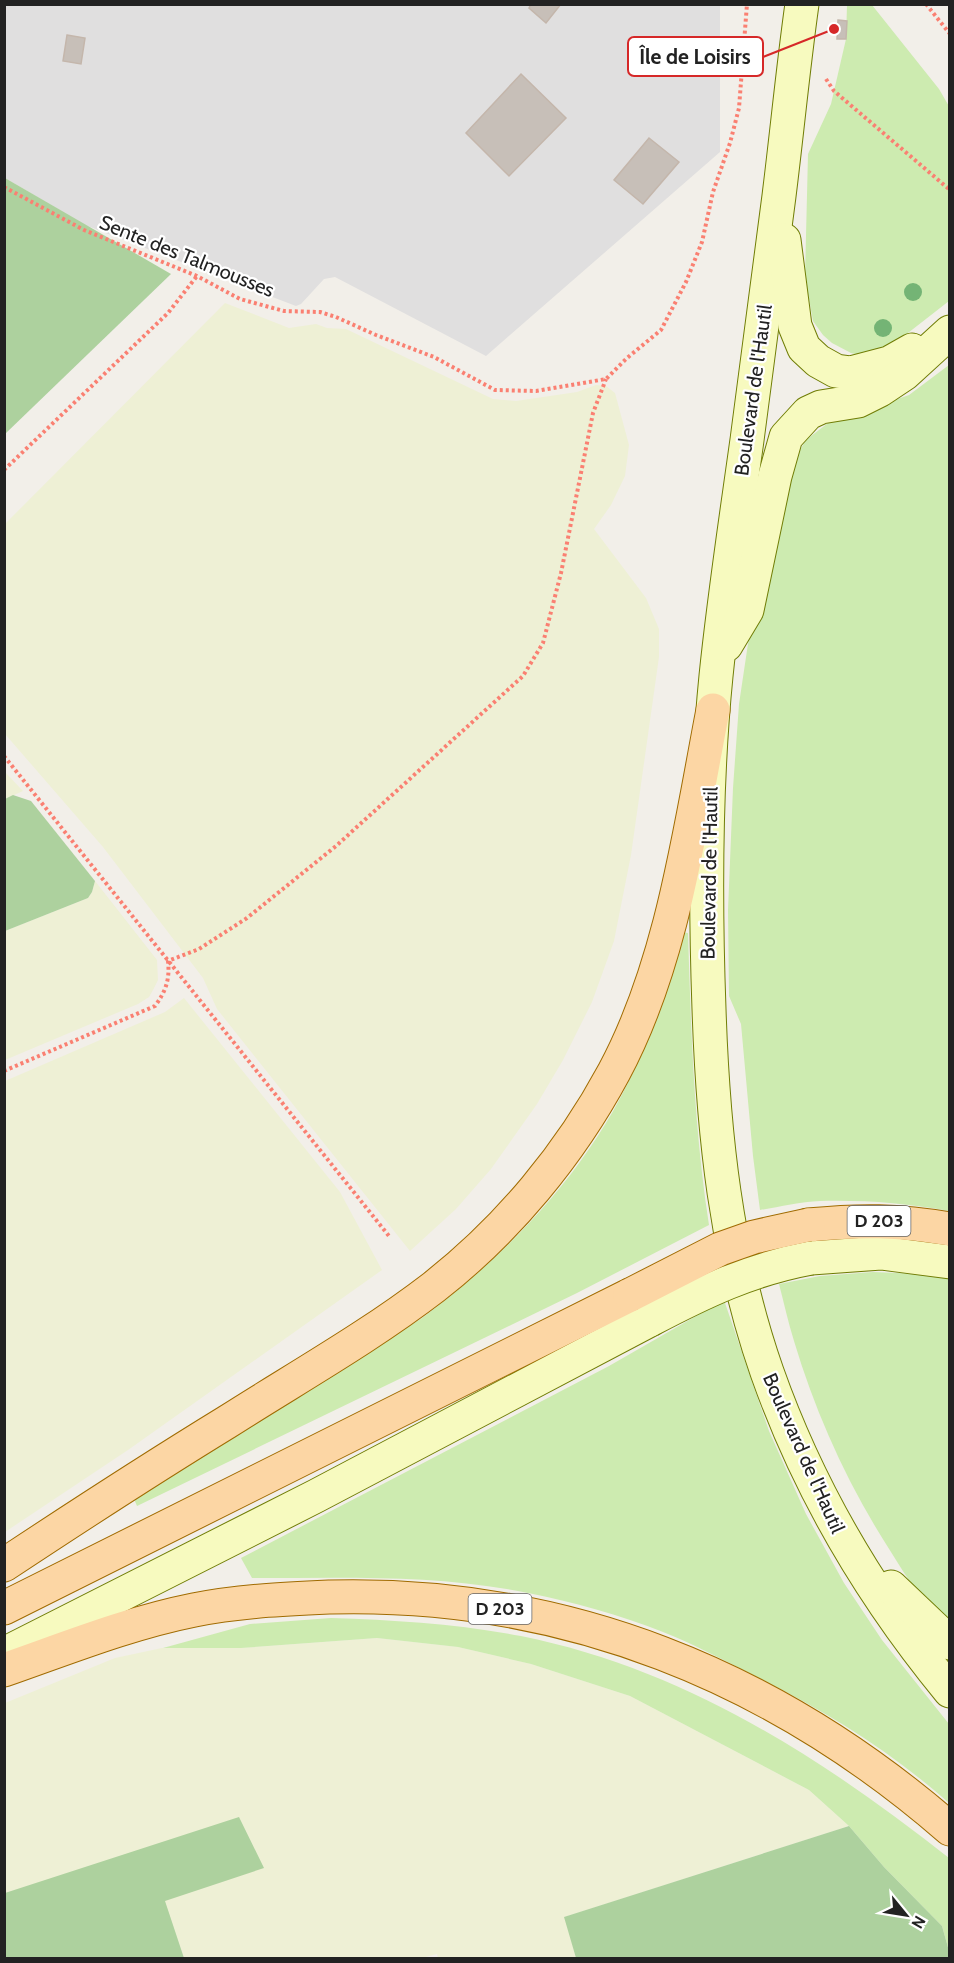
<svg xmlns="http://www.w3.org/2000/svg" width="954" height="1963" font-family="Cabin,sans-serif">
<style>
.residential{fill:#e0dfdf}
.farmland{fill:#eef0d5}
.grass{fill:#cdebb0}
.forest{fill:#add19e}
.building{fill:#c7bfb8;stroke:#c4b6ab;stroke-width:1.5}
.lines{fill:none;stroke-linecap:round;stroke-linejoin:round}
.secondary-casing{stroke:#707d05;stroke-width:35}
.primary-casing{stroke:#a06b00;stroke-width:35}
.path{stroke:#fa8072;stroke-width:4;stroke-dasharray:3 3;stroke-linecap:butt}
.secondary{stroke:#f7fabf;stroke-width:33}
.primary{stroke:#fcd6a4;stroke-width:33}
.secondary-bridge-casing{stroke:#707d05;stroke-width:35;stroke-linecap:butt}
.primary-bridge-casing{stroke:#a06b00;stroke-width:35;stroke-linecap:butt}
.secondary-bridge{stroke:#f7fabf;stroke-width:33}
.primary-bridge{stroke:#fcd6a4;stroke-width:33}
.tree{fill:#74b475}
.labels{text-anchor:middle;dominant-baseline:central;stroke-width:4.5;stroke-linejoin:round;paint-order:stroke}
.shield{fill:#fff;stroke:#646464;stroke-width:1.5}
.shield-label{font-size:18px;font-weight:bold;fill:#222}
.street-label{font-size:20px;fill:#222;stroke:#fff}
.leader{fill:none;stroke:#d62828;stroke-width:2}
.callout-dot{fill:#d62828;stroke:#fff;stroke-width:2}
.callout{fill:#fff;stroke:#d62828;stroke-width:2}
.callout-label{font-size:21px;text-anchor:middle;font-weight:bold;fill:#222}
</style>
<rect width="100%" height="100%" fill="#f2efe9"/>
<path class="residential" d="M5,5H720V152L486,356L335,277L324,279L301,304L296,306L85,225L5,178Z"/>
<g class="farmland">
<path d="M225,303L289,328L316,324L327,328L346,329L493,399L516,401L577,392L596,385L606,386L615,393L629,445L625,476L611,505L594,529L646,598L659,629V657L631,855L614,941L592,1002L563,1060L537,1104L491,1169L456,1209L410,1251L217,1009L203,978L103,847L5,734V524Z"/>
<path d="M4,771L23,791L5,799H4Z"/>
<path d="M95,881L157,960L158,980L153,990L149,997L138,1004L5,1060V931L88,898L92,892Z"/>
<path d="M184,998L340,1192L382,1270L128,1450L5,1532V1081L165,1012Z"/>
<path d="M377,1638L458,1647L531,1664L630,1696L809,1790L849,1826L565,1917L576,1958H438L437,1954L422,1958H184L164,1901L5,1893V1703L115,1658L162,1648H241Z"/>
</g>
<g class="grass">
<path d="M847,5H872L939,89L950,108L949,301L890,347L868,357L851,353L832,343L823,335L813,321L805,277L808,154L831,104L846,39Z"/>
<path d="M949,365V1211C906,1203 864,1200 820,1201C800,1202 779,1207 760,1210L753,1156L741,1024L729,996L728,910L733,788L739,704L749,637L786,473L806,440L828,423L909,395Z"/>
<path d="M680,932L688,933C691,1031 694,1128 709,1225L577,1293L137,1506L134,1499L422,1318C517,1247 604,1154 646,1041C659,1006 668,968 680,932Z"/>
<path d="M873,1272L923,1274L949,1279V1627C925,1605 908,1580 891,1552C849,1487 816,1415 794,1341C788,1322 784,1303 779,1284L820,1276Z"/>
<path d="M724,1300L769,1431L806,1514L844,1583L882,1640L949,1724V1803C887,1748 819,1707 745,1671C718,1657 691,1643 663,1632C620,1615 573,1602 528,1593C438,1574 344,1578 252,1578L241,1558L609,1366Z"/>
<path d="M331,1618C395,1620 458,1624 521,1636C684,1669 821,1757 949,1858V1951L942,1926L884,1867L849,1826L809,1790L630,1696L531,1664L458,1647L377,1638L241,1648H163L250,1624Z"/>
</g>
<g class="forest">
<path d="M5,178L171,274L5,434Z"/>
<path d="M13,795L31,801L95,881L92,892L88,898L5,931V799Z"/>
<path d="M239,1817L264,1868L165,1901L184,1958H5V1893Z"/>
<path d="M849,1826L884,1867L942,1926L949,1951V1958H576L564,1917Z"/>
</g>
<g class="building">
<path d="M531,4H561L546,23L529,8Z"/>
<path d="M838,20L847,21L846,39H837Z"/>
<path d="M67,35L85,38L81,64L63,61Z"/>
<path d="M521,74L566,118L509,176L466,133Z"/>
<path d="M649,138L679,162L643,204L614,180Z"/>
</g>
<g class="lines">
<g class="secondary-casing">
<g id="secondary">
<path d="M802,4C793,68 787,132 779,196C769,278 758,359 747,440C736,519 724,597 716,676C705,786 705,898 709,1009C713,1132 726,1255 767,1372C809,1491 870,1594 950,1691"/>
<path d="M784,240L795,326L804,348L818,361L836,371L851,373L889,363L912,350"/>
<path d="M726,645L747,610L775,476L786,437L808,413L821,407L858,401L880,390L904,374L950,332"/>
<path d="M811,1258L881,1253L950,1262"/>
<path d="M891,1587L950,1643"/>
<path d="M4,1654L316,1496L650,1320"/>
</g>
</g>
<g class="primary-casing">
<g id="primary">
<path d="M808,1225C861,1220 897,1220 950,1229"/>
<path d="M4,1565C78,1516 152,1468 227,1422C296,1378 369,1337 434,1287C508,1229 570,1154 614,1072C672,964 690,829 713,710"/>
<path d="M4,1608L630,1295"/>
<path d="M4,1670C67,1648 129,1623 194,1610C239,1601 285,1599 330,1597C565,1591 774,1676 950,1829"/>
</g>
</g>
<g class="path">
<path d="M926,4L950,34"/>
<path d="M826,79L834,91L950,190"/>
<path d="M4,187L84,230L197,276L240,299L284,311L320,312L336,317L376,335L434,357L495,390L536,391L606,379L627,358L661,330L686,282L702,242L713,192L730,143L739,108L747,4"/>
<path d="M4,470L168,313L197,276"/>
<path d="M4,756L389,1236"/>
<path d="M4,1071L155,1006C166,991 170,979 168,961L199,949L247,918L336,846L523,676L543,643L561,573L593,413L606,379"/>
</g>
<use href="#secondary" class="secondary"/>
<use href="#primary" class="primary"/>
<g class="secondary-bridge-casing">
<path id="secondary-bridge" d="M650,1320C703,1292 751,1269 811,1258"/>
</g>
<g class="primary-bridge-casing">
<path id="primary-bridge" d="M630,1295L720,1249L754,1237L808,1225"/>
</g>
<use href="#secondary-bridge" class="secondary-bridge"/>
<use href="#primary-bridge" class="primary-bridge"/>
</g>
<g class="tree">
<circle cx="913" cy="292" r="9"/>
<circle cx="883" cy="328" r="9"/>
</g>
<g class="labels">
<g class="shield">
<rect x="847.5" y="1206" width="63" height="30" rx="4.5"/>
<rect x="468.5" y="1594" width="63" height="30" rx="4.5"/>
</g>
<g class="shield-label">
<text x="879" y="1221">D 203</text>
<text x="500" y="1609">D 203</text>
</g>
<g class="street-label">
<text transform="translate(187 256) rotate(22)">Sente des Talmousses</text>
<text transform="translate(753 390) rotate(-82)">Boulevard de l'Hautil</text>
<text transform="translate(709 873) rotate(-89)">Boulevard de l'Hautil</text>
<text transform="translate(804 1453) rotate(66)">Boulevard de l'Hautil</text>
</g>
</g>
<path class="leader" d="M834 29L763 57"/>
<circle class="callout-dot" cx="834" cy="29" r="6"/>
<rect class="callout" x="628" y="37" width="135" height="39" rx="6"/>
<g class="callout-label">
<text x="695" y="64">Île de Loisirs</text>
</g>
<rect width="954" height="1963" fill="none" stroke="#222222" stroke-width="12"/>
<g transform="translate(906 1915) rotate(120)" stroke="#ffffff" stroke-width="4.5" paint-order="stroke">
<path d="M0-4.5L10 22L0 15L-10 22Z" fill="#222222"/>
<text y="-9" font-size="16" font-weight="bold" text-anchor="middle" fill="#222222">N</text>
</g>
</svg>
